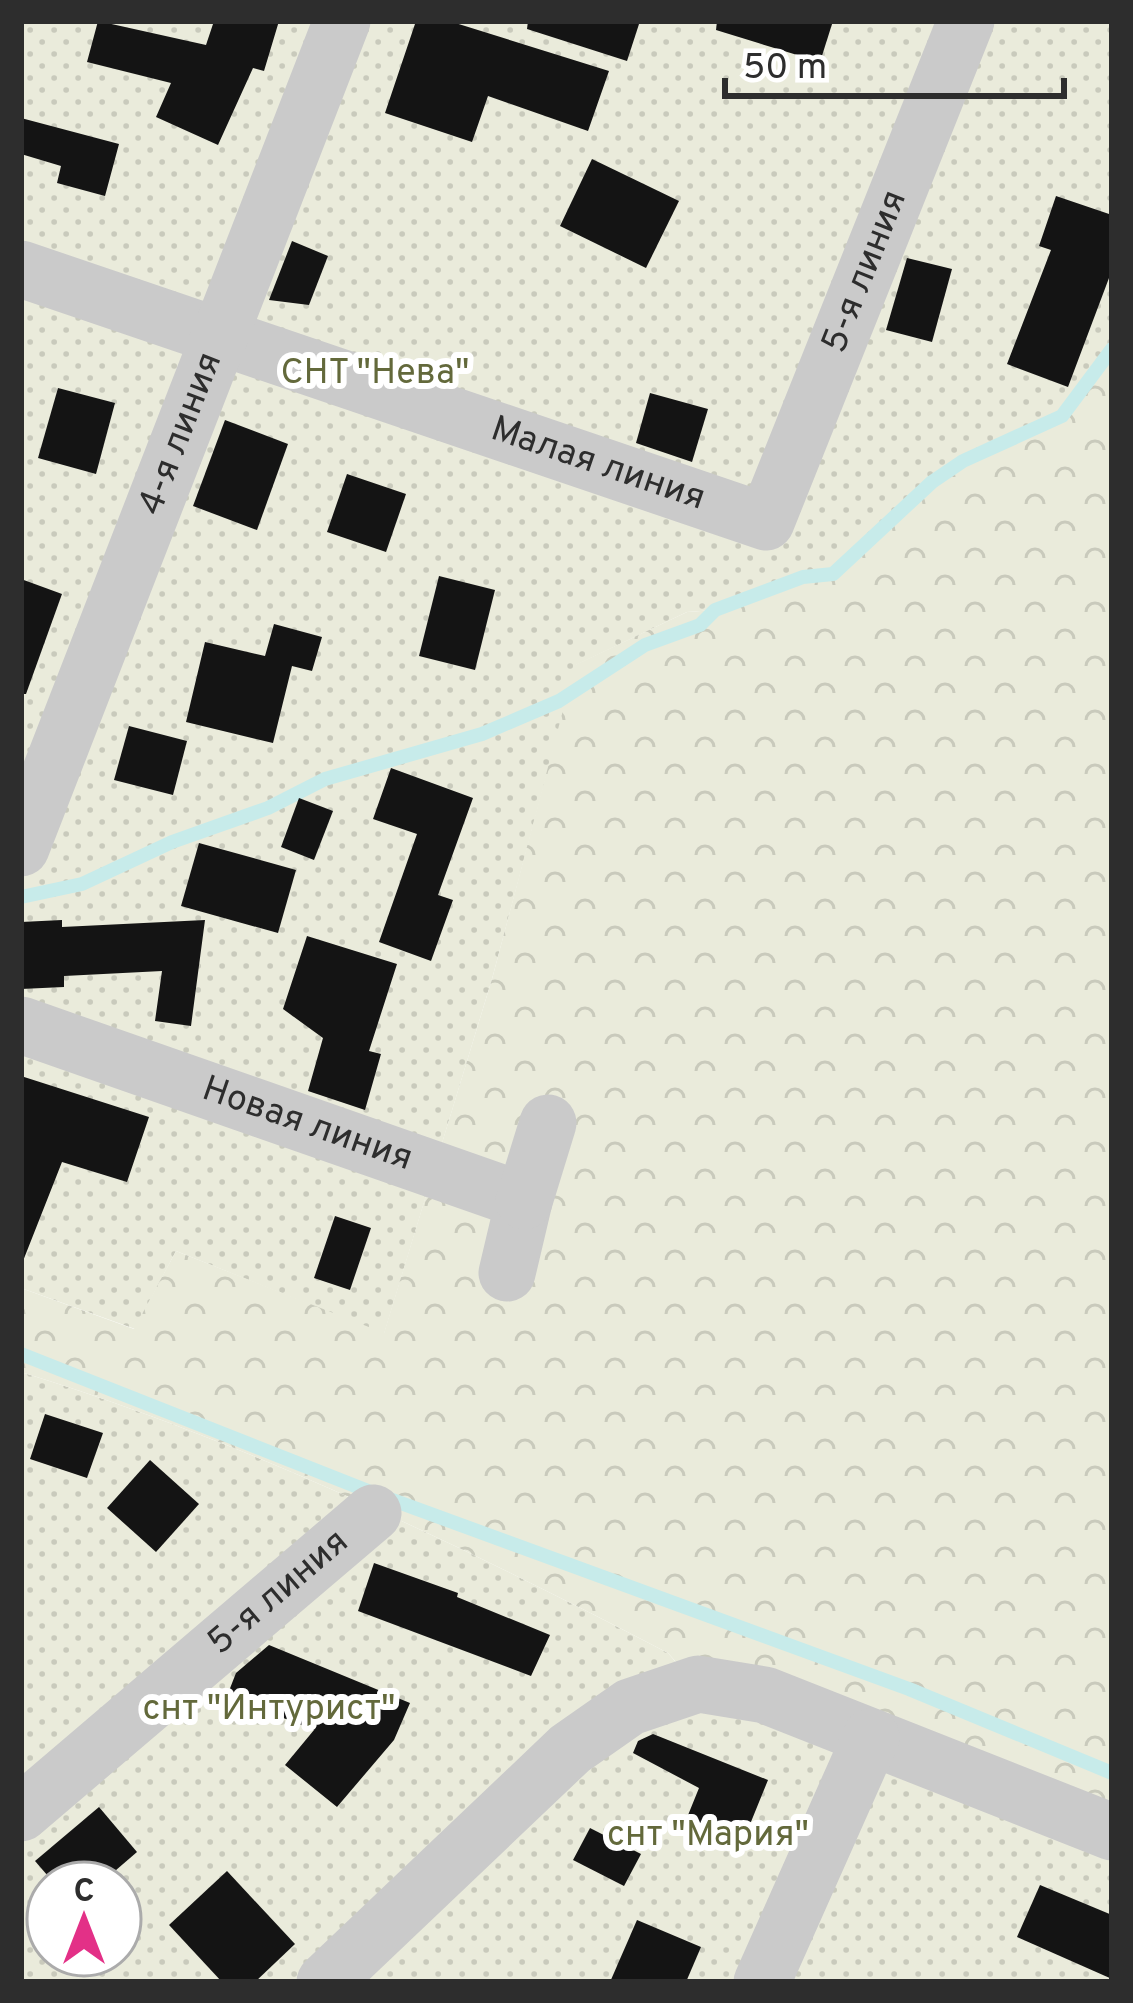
<svg xmlns="http://www.w3.org/2000/svg" width="1133" height="2003" font-family="Overpass,sans-serif">
<style>
.grass{fill:url(#grass-dots);fill-rule:evenodd}
.forest{fill:url(#forest-crowns)}
.lines{fill:none;stroke-linecap:round;stroke-linejoin:round}
.stream{stroke:#c7ebea;stroke-width:14}
.building{fill:#141414}
.minor{stroke:#cacaca;stroke-width:57}
.labels{text-anchor:middle;dominant-baseline:central;stroke-width:12;stroke-linejoin:round;paint-order:stroke}
.street-label{font-size:36px;fill:#2d2d2d;stroke:#fff}
.park-label{font-size:36px;fill:#63693b;stroke:#fff}
</style>
<defs>
<pattern id="grass-dots" width="8" height="8" patternUnits="userSpaceOnUse" patternTransform="scale(3)"><rect width="8" height="8" fill="#eaebdb"/><path d="M2 2h.1M6 6h.1" fill="none" stroke="#c9cabc" stroke-width="1.8" stroke-linecap="round"/></pattern>
<pattern id="forest-crowns" width="20" height="18" patternUnits="userSpaceOnUse" patternTransform="scale(3)"><rect width="20" height="18" fill="#eaebdb"/><path d="M2 6a3 3 0 1 1 6 0M12 15a3 3 0 1 1 6 0" fill="none" stroke="#c9cabc"/></pattern>
</defs>
<rect width="100%" height="100%" fill="#fff"/>
<g class="grass">
<path d="M21,21H1112V353L1062,416L963,461L932,482L833,574L803,577L715,610L687,612L576,665L492,979L384,1334L176,1251L135,1329L21,1288Z"/>
<path d="M21,1372C248,1442 458,1544 668,1653L692,1681L1112,1832V1982H21ZM48,1883H120V1955H48Z"/>
</g>
<path class="forest" d="M1112,353V1832L693,1681L668,1653C458,1544 248,1442 21,1372V1288L134,1329L176,1251L384,1333L492,979L575,665L687,612L715,610L803,577L833,574L932,482L963,461L1062,416Z"/>
<g class="lines">
<g class="stream">
<path d="M21,897L82,884L172,842L268,808L325,779L482,734L559,701L645,645L700,625L715,610L803,577L833,574L932,482L963,461L1062,416L1112,349"/>
<path d="M21,1354L368,1491L909,1689L1112,1773"/>
</g>
</g>
<g class="building">
<path d="M98,21L206,45L214,21H279L264,71L253,68L218,145L156,117L171,83L87,62Z"/>
<path d="M416,21H449L609,71L588,131L488,96L472,142L385,113Z"/>
<path d="M528,21H640L627,61L527,29Z"/>
<path d="M717,21H833L820,62L716,30Z"/>
<path d="M21,118L119,144L105,196L57,183L61,166L21,154Z"/>
<path d="M592,159L679,201L646,268L560,226Z"/>
<path d="M1056,196L1112,215V270L1068,387L1007,364L1051,250L1039,246Z"/>
<path d="M292,241L328,256L309,305L269,300Z"/>
<path d="M907,258L952,269L932,342L886,330Z"/>
<path d="M58,388L115,403L96,474L38,458Z"/>
<path d="M650,393L708,409L692,462L636,443Z"/>
<path d="M225,420L288,444L257,530L193,506Z"/>
<path d="M347,474L406,494L386,552L327,532Z"/>
<path d="M439,576L495,590L475,670L419,656Z"/>
<path d="M21,579L62,594L26,694H21Z"/>
<path d="M274,624L322,637L312,671L292,666L273,743L186,722L205,642L265,656Z"/>
<path d="M129,726L187,741L173,795L114,780Z"/>
<path d="M391,768L473,798L438,895L453,900L431,961L379,942L417,834L373,819Z"/>
<path d="M299,798L333,811L314,860L281,847Z"/>
<path d="M199,843L296,870L278,933L181,906Z"/>
<path d="M62,920V927L205,920L191,1026L155,1021L162,971L64,976V987L21,989V922Z"/>
<path d="M307,936L397,964L369,1051L381,1054L365,1110L308,1091L323,1038L283,1009Z"/>
<path d="M21,1076L149,1117L127,1182L62,1162L23,1261Z"/>
<path d="M335,1216L371,1228L350,1290L314,1278Z"/>
<path d="M45,1414L103,1433L87,1478L30,1459Z"/>
<path d="M150,1460L199,1504L156,1552L107,1508Z"/>
<path d="M374,1563L458,1593L457,1597L550,1635L531,1676L358,1611Z"/>
<path d="M269,1645L410,1703L394,1740L337,1807L285,1765L314,1730L227,1696L236,1673Z"/>
<path d="M653,1734L768,1780L740,1849L684,1825L699,1788L633,1753L638,1741Z"/>
<path d="M99,1807L137,1852L101,1883H54L35,1861Z"/>
<path d="M590,1828L641,1854L624,1886L573,1860Z"/>
<path d="M227,1871L295,1944L255,1982H222L169,1925Z"/>
<path d="M1040,1885L1112,1915V1979L1017,1937Z"/>
<path d="M637,1920L701,1947L686,1982H610Z"/>
</g>
<g class="lines">
<g class="minor">
<path id="s1" d="M21,269L766,522L966,21"/>
<path id="s2" d="M21,848L342,21"/>
<path id="s3" d="M21,1025L524,1201L507,1273"/>
<path d="M524,1201L548,1123"/>
<path id="s4" d="M21,1813L373,1513"/>
<path d="M325,1982L570,1749L630,1707L698,1684L765,1695L1112,1832"/>
<path d="M762,1982L871,1737"/>
</g>
</g>
<g class="labels">
<g class="street-label">
<text stroke="none"><textPath href="#s1" startOffset="1056">5-я линия</textPath></text>
<text stroke="none"><textPath href="#s2" startOffset="444">4-я линия</textPath></text>
<text stroke="none"><textPath href="#s1" startOffset="609">Малая линия</textPath></text>
<text stroke="none"><textPath href="#s3" startOffset="303">Новая линия</textPath></text>
<text stroke="none"><textPath href="#s4" startOffset="339">5-я линия</textPath></text>
</g>
<g class="park-label">
<text x="375" y="374">СНТ "Нева"</text>
<text x="269" y="1710">снт "Интурист"</text>
<text x="708" y="1836">снт "Мария"</text>
</g>
</g>
<rect width="1133" height="2003" fill="none" stroke="#2d2d2d" stroke-width="48"/>
<g transform="translate(84 1919)"><circle r="57" fill="#ffffff" stroke="#ababab" stroke-width="3"/>
<path d="M0-9L21 45L0 30L-21 45Z" fill="#e33087"/>
<text y="-18" font-size="33" font-weight="bold" text-anchor="middle" fill="#2d2d2d">С</text>
</g>
<path d="M725 78v18h339v-18" fill="none" stroke="#2d2d2d" stroke-width="6"/>
<text x="743" y="78" font-size="36" fill="#2d2d2d" stroke="#ffffff" stroke-width="9" paint-order="stroke">50 m</text>
</svg>
